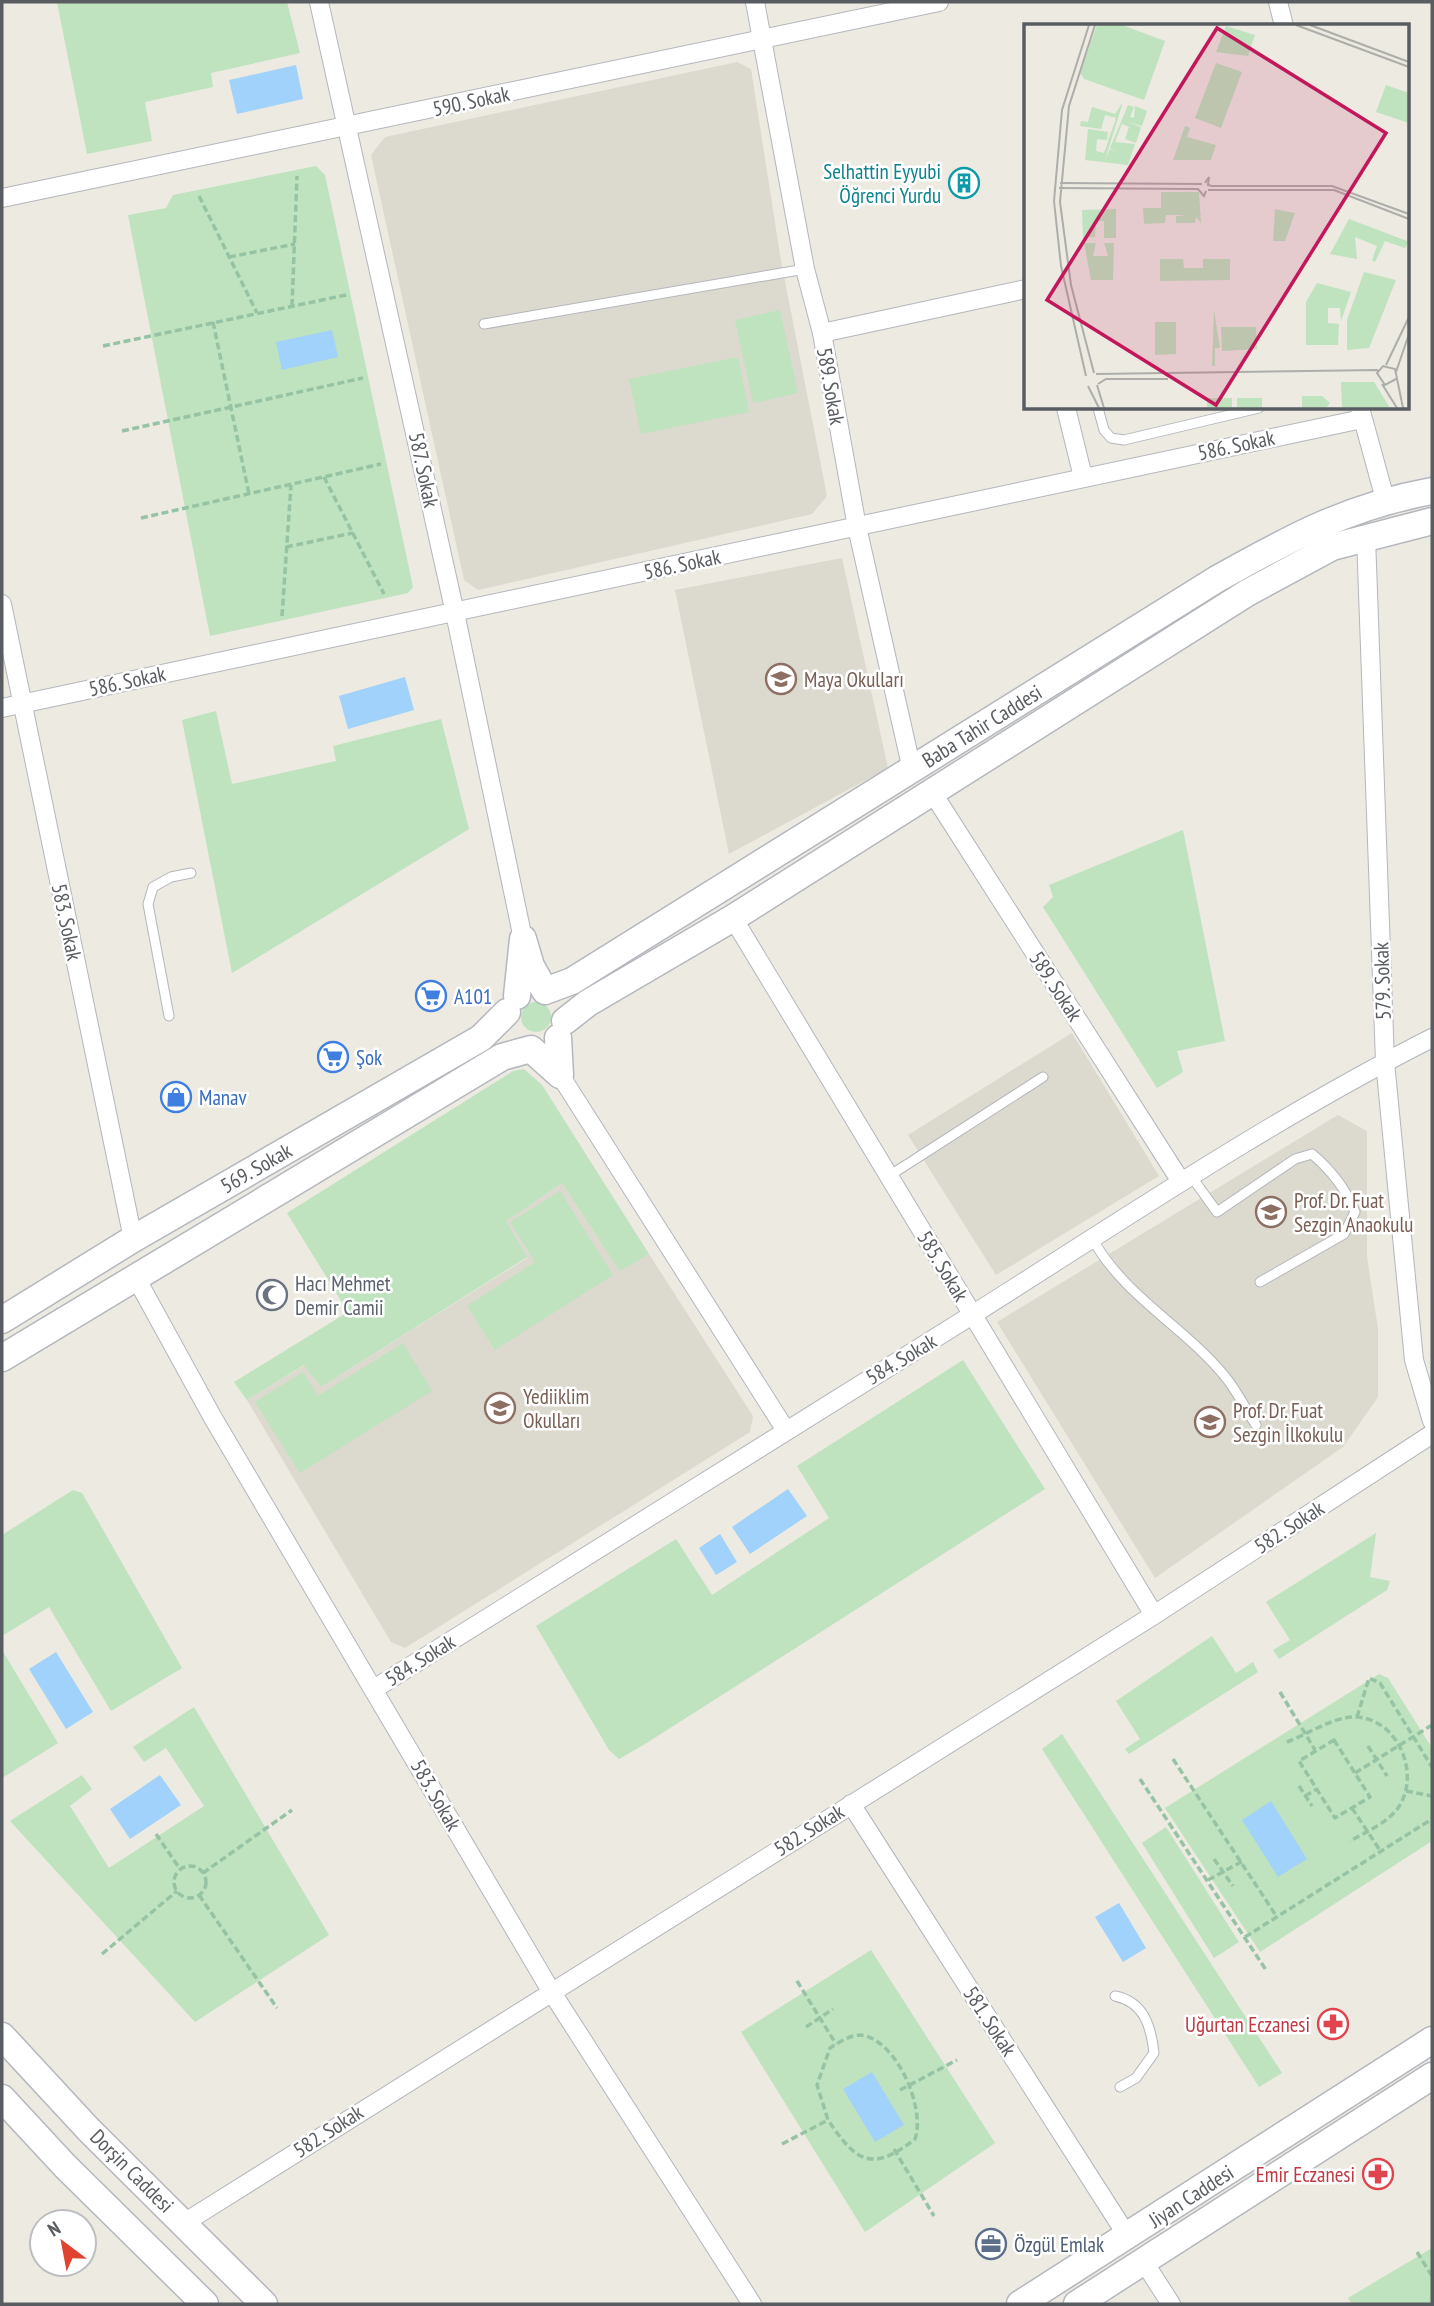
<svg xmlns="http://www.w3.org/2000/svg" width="1434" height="2306" font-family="'PT Sans Narrow',sans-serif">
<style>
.education{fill:#dcd9cf}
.green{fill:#bee3be}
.water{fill:#a1d2fb}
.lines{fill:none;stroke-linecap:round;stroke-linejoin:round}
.lane-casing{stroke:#b3b6bb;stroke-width:11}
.street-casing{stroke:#b3b6bb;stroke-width:20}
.secondary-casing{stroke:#b4b7bd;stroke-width:29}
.path{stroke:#97c3a5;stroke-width:3.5;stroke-dasharray:7 3.5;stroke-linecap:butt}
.lane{stroke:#fff;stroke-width:9}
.street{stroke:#fff;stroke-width:18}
.secondary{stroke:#fff;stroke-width:26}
.labels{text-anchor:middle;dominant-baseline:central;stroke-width:5;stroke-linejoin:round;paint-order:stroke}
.street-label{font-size:21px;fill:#595d61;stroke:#fff}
.culture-label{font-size:21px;fill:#0d838f;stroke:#fff;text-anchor:end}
.education-label{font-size:21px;fill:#785e54;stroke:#fff;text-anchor:start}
.shop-label{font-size:21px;fill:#366cbe;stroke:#fff;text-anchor:start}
.worship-label{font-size:21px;fill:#5b616d;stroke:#fff;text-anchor:start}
.health-label{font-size:21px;fill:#be3a42;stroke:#fff;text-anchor:end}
.service-label{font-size:21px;fill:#4e5e75;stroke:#fff;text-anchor:start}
.inset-road{fill:none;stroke:#adaeaa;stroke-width:2}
.view{fill:#c2185b;fill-opacity:0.15;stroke:#c2185b;stroke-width:3.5}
.inset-edge{fill:none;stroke:#595d61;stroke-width:3.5}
</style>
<rect width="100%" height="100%" fill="#eceae1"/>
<g class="education">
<path d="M737,62L751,69L781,261L827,496L812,514L478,590L464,580L371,155L385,137Z"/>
<path d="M842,558L888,768L729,854L675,590Z"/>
<path d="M1072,1033L1159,1176L996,1275L908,1135Z"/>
<path d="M1338,1115L1367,1131V1257L1378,1329V1397L1343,1447L1155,1578L997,1322Z"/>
<path d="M562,1183L620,1270L649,1254L753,1416L750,1432L405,1648L391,1642L247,1400L305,1365L321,1387L527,1258L505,1221Z"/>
</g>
<g class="green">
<path d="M57,2H287L300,53L211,73L213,87L145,102L152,141L87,154Z"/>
<path d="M316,166L325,175L413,587L408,593L210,636L128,215L166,208L173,195Z"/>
<path d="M780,310L798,393L753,403L735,320Z"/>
<path d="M738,357L749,412L641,434L629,379Z"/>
<path d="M216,711L232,784L336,761L333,746L441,719L469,829L232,973L182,720Z"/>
<path d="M1183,830L1225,1041L1177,1051L1183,1072L1157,1088L1043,907L1053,897L1049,885Z"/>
<circle cx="536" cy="1017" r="15"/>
<path d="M524,1069L542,1085L649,1254L620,1271L562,1183L506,1221L527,1257L321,1387L304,1365L247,1400L234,1382L348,1312L287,1213L513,1071Z"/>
<path d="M560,1191L613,1275L495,1350L467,1306L535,1262L510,1222Z"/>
<path d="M403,1343L432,1391L300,1473L255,1402L303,1372L318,1396Z"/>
<path d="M963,1360L1045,1489L645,1744L619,1759L609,1750L536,1626L676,1539L712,1595L829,1518L797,1466Z"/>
<path d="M73,1490L82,1493L182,1668L111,1711L49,1607L2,1636V1535Z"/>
<path d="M1376,1533L1370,1577L1390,1581L1387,1590L1279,1659L1273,1650L1290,1640L1266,1602Z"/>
<path d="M1212,1636L1236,1673L1253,1662L1258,1672L1129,1754L1125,1749L1140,1739L1116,1701Z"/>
<path d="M2,1650L58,1743L2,1778Z"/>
<path d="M1379,1674L1388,1678L1432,1748V1841L1260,1952L1165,1808Z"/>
<path d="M194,1707L329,1935L195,2022L10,1821L82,1775L92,1789L70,1806L109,1868L204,1806L166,1748L144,1762L133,1747Z"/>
<path d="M1062,1734L1282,2073L1259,2087L1042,1749Z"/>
<path d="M1166,1827L1239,1942L1214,1958L1142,1843Z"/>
<path d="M871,1950L995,2143L865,2232L741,2032Z"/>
<path d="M1432,2248V2304H1352L1348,2298Z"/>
</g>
<g class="water">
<path d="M296,65L303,99L237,114L229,80Z"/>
<path d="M332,330L338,357L282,370L276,342Z"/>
<path d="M405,677L414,710L348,729L339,696Z"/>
<path d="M788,1489L807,1516L750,1554L732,1527Z"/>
<path d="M720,1534L737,1562L716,1575L699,1548Z"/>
<path d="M56,1652L93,1712L66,1729L29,1669Z"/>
<path d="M160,1775L181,1805L130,1839L110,1809Z"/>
<path d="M1271,1801L1307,1859L1278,1877L1242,1820Z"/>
<path d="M1119,1903L1146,1948L1123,1962L1095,1917Z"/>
<path d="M872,2072L904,2125L875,2142L843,2089Z"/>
</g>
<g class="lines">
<g class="lane-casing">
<g id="lane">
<path d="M484,324L805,269"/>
<path d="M1098,408L1104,430L1111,438L1124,440L1259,408"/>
<path d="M169,1016L148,904L153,887L171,877L191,873"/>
<path d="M889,1176L1043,1077"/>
<path d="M1191,1176L1217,1212L1295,1159L1312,1154C1331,1170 1346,1189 1355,1212L1344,1234L1260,1282"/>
<path d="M1092,1238C1124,1297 1187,1328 1227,1379C1238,1393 1246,1410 1256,1425"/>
<path d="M1115,1996C1144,2002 1151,2026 1154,2053L1136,2078L1120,2087"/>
</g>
</g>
<g class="street-casing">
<g id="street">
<path d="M319,2L455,613L523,939"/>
<path d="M755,2L805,269L822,333L857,527L912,770"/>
<path d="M1278,2L1284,26"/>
<path d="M2,198L939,2"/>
<path d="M822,333L1026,289"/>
<path d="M1066,408L1083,477"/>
<path d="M1360,408L1385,499"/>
<path d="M1366,537L1385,1062L1414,1360L1432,1421"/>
<path d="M2,604L133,1239"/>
<path d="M2,708L1362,419"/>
<path d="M932,792L1180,1180"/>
<path d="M733,918L1154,1615"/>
<path d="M560,1075L785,1429"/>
<path d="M135,1276L213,1418L551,1991L752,2304"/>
<path d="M374,1689C573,1564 773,1440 972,1315C1124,1219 1272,1119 1432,1038"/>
<path d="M851,1804L1128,2237"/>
<path d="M184,2223L1154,1615L1432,1434"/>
<path d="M1144,2262L1171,2304"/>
</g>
</g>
<g class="secondary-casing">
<g id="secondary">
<path d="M517,996L523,939L531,966L545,991L572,981L1217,579C1290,538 1349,506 1432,491"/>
<path d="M565,1021L588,1003L733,918L1247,593L1332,547L1432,521"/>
<path d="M2,1320L133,1239L481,1038L507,1012"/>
<path d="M2,1358L502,1057L531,1049L560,1075L558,1038"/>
<path d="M2,2036L89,2130L264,2304"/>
<path d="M2,2098L65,2166L205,2304"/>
<path d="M1020,2304L1432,2040"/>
<path d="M1077,2304L1432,2076"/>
</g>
</g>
<g class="path">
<path d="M199,196L257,313"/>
<path d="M229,257L295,244"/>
<path d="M292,306L297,176"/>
<path d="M213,322L249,494"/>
<path d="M103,346L346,295"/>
<path d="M122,431L363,378"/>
<path d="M324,477L384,594"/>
<path d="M141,518L381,464"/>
<path d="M286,547L353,533"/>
<path d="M282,616L291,485"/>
<path d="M1280,1692L1315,1750"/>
<path d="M1357,1717L1369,1678L1380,1683L1432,1767"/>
<path d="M1334,1740L1370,1797L1335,1818L1299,1761Z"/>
<path d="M1287,1742C1308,1734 1334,1716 1357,1717C1399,1720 1421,1775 1398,1808C1387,1823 1366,1832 1350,1841"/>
<path d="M1368,1746L1387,1776"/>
<path d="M1173,1759L1277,1917"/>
<path d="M1355,1773L1432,1725"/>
<path d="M1140,1779L1266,1970"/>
<path d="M1299,1786L1312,1806"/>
<path d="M1406,1791L1432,1796"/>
<path d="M1305,1796L1317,1789"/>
<path d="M1352,1808L1381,1852"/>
<path d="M156,1834L180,1869"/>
<path d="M1214,1859L1233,1886"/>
<circle cx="190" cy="1882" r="16"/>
<path d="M203,1873L292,1810"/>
<path d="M1208,1880L1243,1861"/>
<path d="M199,1895L277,2008"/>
<path d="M1245,1937L1432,1819"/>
<path d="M102,1954L177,1891"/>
<path d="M797,1981L836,2044"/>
<path d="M806,2027L833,2009"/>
<path d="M900,2090L957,2060"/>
<path d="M782,2144L828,2120L817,2085L830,2048C838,2043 850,2035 860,2035C896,2038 926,2108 915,2139C872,2173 856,2162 828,2120"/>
<path d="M894,2149L934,2216"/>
<path d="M1417,2252L1432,2276"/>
</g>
<use href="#lane" class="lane"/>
<use href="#street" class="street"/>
<use href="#secondary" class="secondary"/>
</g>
<defs>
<g id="building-ring" transform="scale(1.575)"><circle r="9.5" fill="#fff" stroke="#0f9aa8" stroke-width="1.5"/><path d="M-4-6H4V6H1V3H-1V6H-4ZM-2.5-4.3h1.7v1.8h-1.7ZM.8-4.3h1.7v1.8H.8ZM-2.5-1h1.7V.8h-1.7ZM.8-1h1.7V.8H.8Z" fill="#0f9aa8"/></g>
<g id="school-ring" transform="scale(1.575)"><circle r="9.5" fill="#fff" stroke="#8d6e63" stroke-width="1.5"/><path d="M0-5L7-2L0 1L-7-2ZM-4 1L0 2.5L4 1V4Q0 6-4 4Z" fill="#8d6e63"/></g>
<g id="supermarket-ring" transform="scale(1.575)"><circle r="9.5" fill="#fff" stroke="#3f7fe0" stroke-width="1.5"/><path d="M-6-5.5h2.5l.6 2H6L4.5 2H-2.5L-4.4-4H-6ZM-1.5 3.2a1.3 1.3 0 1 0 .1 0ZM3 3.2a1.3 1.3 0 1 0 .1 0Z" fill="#3f7fe0"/></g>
<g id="shop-ring" transform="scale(1.575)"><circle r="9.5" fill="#fff" stroke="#3f7fe0" stroke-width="1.5"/><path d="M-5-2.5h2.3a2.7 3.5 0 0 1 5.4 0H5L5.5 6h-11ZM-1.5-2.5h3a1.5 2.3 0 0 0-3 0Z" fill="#3f7fe0"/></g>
<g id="mosque-ring" transform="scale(1.575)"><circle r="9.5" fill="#fff" stroke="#6b7280" stroke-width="1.5"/><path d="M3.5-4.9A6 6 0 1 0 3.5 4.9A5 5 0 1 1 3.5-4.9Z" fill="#6b7280"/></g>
<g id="pharmacy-ring" transform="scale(1.575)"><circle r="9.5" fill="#fff" stroke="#e0444e" stroke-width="1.5"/><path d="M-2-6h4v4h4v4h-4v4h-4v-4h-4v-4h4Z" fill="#e0444e"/></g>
<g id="office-ring" transform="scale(1.575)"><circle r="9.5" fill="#fff" stroke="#5c6f8a" stroke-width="1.5"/><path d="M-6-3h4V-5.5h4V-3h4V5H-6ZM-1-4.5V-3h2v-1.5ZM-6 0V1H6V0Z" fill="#5c6f8a"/></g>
</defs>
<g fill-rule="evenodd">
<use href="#building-ring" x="964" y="183"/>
<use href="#school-ring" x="781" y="679"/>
<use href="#supermarket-ring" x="431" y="996"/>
<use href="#supermarket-ring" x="333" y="1057"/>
<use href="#shop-ring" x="176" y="1097"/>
<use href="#school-ring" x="1271" y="1212"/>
<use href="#mosque-ring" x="272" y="1295"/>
<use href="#school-ring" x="500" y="1408"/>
<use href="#school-ring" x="1210" y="1422"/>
<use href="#pharmacy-ring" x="1333" y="2024"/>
<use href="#pharmacy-ring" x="1378" y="2174"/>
<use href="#office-ring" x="991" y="2244"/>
</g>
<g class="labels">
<g class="street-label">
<text transform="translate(471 101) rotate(-12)">590. Sokak</text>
<text transform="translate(831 386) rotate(80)">589. Sokak</text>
<text transform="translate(1236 445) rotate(-12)">586. Sokak</text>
<text transform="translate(424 470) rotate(78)">587. Sokak</text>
<text transform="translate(682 564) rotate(-12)">586. Sokak</text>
<text transform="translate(127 681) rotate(-12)">586. Sokak</text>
<text transform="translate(982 726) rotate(-32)">Baba Tahir Caddesi</text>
<text transform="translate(67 922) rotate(78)">583. Sokak</text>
<text transform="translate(1382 981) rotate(-92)">579. Sokak</text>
<text transform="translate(1056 986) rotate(57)">589. Sokak</text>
<text transform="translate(256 1168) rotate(-30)">569. Sokak</text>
<text transform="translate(943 1266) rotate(59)">585. Sokak</text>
<text transform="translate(901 1359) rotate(-31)">584. Sokak</text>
<text transform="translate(1289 1527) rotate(-33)">582. Sokak</text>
<text transform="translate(420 1660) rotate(-32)">584. Sokak</text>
<text transform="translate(436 1795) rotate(60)">583. Sokak</text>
<text transform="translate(809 1830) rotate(-32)">582. Sokak</text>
<text transform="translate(990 2021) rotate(57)">581. Sokak</text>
<text transform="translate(328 2131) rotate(-33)">582. Sokak</text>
<text transform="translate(132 2171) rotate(45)">Dorşin Caddesi</text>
<text transform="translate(1191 2196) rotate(-33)">Jiyan Caddesi</text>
</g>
<g class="culture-label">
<text x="941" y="171">Selhattin Eyyubi<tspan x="941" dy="24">Öğrenci Yurdu</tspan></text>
</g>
<g class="education-label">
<text x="804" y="679">Maya Okulları</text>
<text x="1294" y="1200">Prof. Dr. Fuat<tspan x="1294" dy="24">Sezgin Anaokulu</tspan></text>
<text x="523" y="1396">Yediiklim<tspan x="523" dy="24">Okulları</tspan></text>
<text x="1233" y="1410">Prof. Dr. Fuat<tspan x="1233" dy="24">Sezgin İlkokulu</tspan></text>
</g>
<g class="shop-label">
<text x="454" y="996">A101</text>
<text x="356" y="1057">Şok</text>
<text x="199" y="1097">Manav</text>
</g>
<g class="worship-label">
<text x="295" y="1283">Hacı Mehmet<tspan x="295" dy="24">Demir Camii</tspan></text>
</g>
<g class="health-label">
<text x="1310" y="2024">Uğurtan Eczanesi</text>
<text x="1355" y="2174">Emir Eczanesi</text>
</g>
<g class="service-label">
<text x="1014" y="2244">Özgül Emlak</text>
</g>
</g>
<g transform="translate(1024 24)">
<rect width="385" height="385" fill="#eceae1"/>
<path d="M73,1H98L141,17L120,76L60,55L56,49ZM202,2L231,11L224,32L192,28ZM192,39L218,48L197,104L171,94ZM362,61L385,69V99L352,88ZM99,78L81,136L86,125L93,128L86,124L104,81L110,83L106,93L110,94L111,82L123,87L118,102L104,98L117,103L112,119L101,115L105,103L98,100L91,118L111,120L104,141L61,136L64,105L84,108L83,116L73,115L72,127L80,129L92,94L81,91L77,105L56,102L57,97L64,98L68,83L91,90ZM161,102L166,104L163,113L192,121L187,136H149ZM137,168H175L177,199L172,193L171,199H152V192L163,191H142L141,199L120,200L119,184H137ZM92,185V214H80V197H72L71,213L59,214L58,186ZM251,185L271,189L261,217H249ZM325,195L383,217L384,219L381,224L361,217L351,238L348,236L353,222L331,213L333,235L306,230ZM60,219H72L69,232H84L80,219H90L89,256H67ZM136,235H159L160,244H179V235H206V256L136,257ZM340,248L372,256L345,324L323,326V296ZM293,259L327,268L317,297L316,284H304V299L315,300L314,321H282V278ZM190,286L196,324H191V342H188ZM131,298H152V330L131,331ZM197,303H232L233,325L198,327ZM317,358H350L366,384H318ZM298,372L306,379L302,384H278V372ZM183,374H208V384H183ZM213,374H238V384H213Z" fill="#bee3be"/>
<path class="inset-road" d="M272,1L385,43M286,1L385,38M36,159L178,160M181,159L185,153L184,161L188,162H308L385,190M35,164L174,165L180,172L182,167M184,166H310L385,195M362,341L385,293M372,348L385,310M70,349L47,261L36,178L45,82L71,1M72,350L354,346M62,352L37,242L30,177L38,86L65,1M372,355L361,361L353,349L359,342L371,345L379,384M74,360L82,355H144M358,360L373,384M73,361L80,384M64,362L75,384"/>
<path class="view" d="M193,4L362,109L192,381L23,276Z"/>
<rect width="385" height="385" class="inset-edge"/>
</g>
<rect width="1434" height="2306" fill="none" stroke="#595d61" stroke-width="7"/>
<g transform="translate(63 2243) rotate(328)"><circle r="33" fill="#ffffff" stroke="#bdbec0" stroke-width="2"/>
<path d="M0-5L12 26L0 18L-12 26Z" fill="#e14331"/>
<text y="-10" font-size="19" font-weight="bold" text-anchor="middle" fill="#595d61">N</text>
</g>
</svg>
